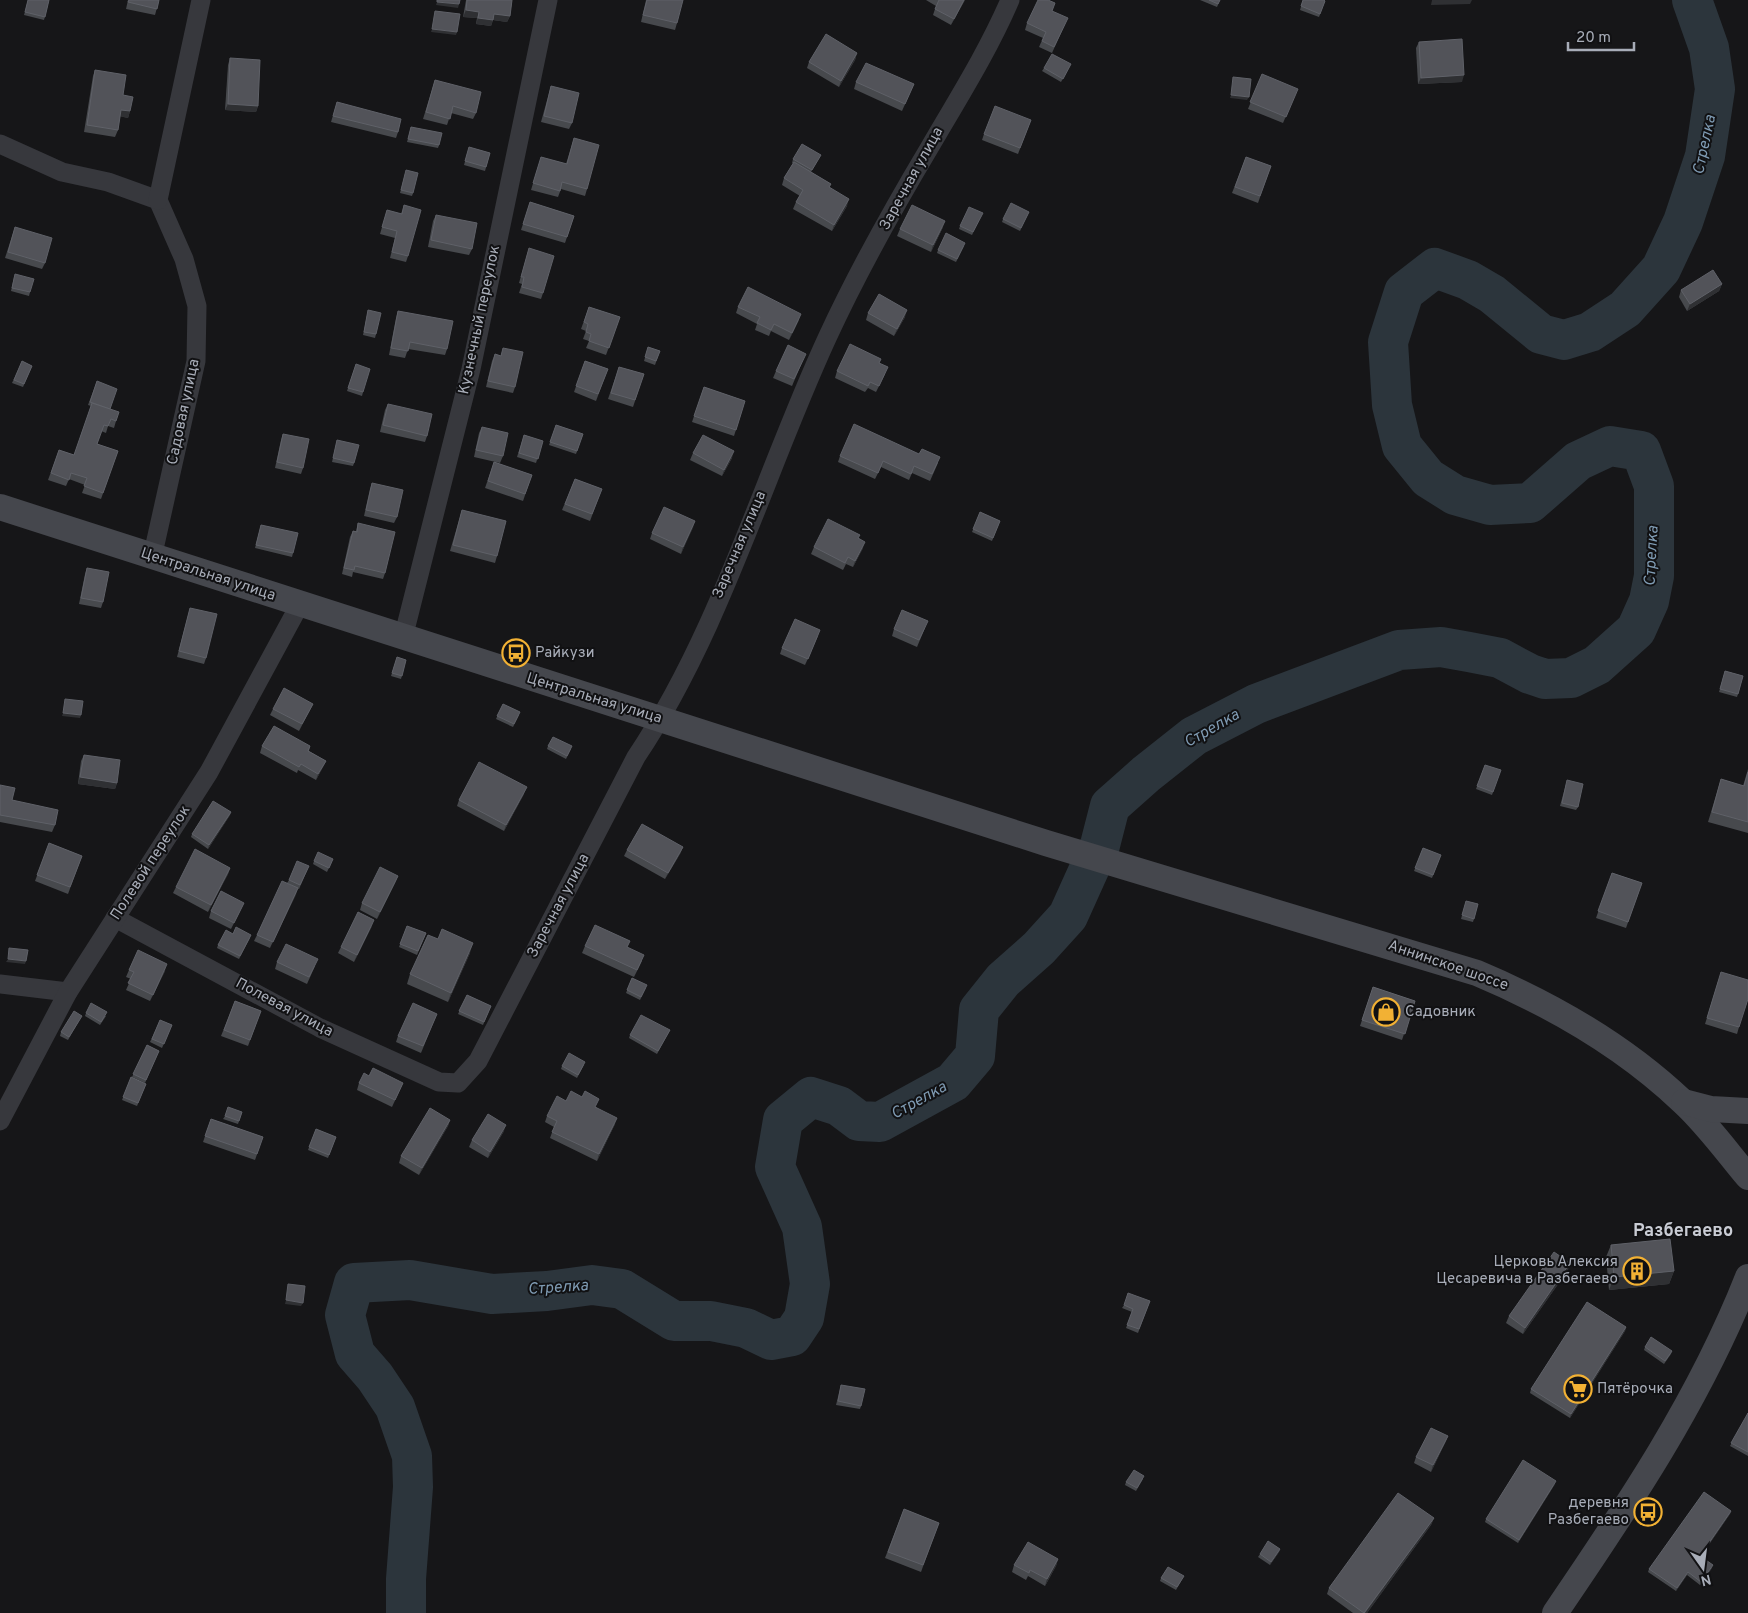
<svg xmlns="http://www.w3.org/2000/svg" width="1748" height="1613" font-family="Overpass,sans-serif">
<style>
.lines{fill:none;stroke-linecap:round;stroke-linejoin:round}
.river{stroke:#2c353c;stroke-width:40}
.street{stroke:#37383d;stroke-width:19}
.secondary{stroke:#45474d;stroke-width:26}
.wall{fill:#47494d}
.shaded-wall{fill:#2f3033}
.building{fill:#525359;stroke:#5f6168}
.labels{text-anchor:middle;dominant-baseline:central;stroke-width:4;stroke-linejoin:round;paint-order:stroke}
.street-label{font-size:15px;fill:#a8adb8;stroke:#111113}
.poi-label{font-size:15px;fill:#a8adb8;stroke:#111113;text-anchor:start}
.water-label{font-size:16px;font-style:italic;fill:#7f9bb3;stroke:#111113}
.quarter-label{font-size:18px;font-weight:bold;fill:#c9ccd4;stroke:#111113}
</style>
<rect width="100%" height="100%" fill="#161618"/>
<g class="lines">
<path class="river" d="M406,1613V1579L413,1487L412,1456L395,1407L375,1377L355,1354L345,1315L354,1283L410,1280L492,1294L547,1291L592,1285L622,1289L674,1321H711L746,1328L771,1340L792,1336L804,1318L810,1284L802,1227L775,1167L783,1120L811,1097L839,1106L859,1121L880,1122L953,1082L975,1056L979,1010L1003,980L1039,948L1068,916L1100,845L1110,806L1146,774L1194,736L1256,704L1399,650L1441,647L1469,652L1500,658L1530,674L1545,679L1571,678L1597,665L1636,630L1649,601L1654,576V486L1641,451L1610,446L1578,461L1530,503L1490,505L1455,495L1428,478L1402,446L1392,405L1388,342L1404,292L1435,268L1468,280L1492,294L1541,334L1564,340L1590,332L1625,309L1661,269L1683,222L1705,156L1715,89L1709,48L1692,0"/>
<g class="street">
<path d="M0,144L62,172L108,182L158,200L184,259L197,306L196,361L152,558"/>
<path d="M158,200L201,0"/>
<path d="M403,638L471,369L548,0"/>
<path d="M115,918L320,1028L439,1082L458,1083L478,1061L636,757C721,630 764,474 828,336C858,271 894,207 931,145C959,97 988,51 1010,0"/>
<path d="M0,984L68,992"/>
<path d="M0,1121L68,992L209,772L300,604"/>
</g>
<g class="secondary">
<path d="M0,507L1046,843L1477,973C1553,1005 1623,1045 1683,1102C1707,1124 1727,1152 1748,1177"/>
<path d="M1684,1102L1711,1109L1748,1111"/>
<path d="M1555,1613C1628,1506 1700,1399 1748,1277"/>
</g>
</g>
<g class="wall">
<path d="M28,0H49L44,20L24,15Z"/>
<path d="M128,0H159L155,15L126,9Z"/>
<path d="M466,0H512L510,16L507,22L493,20L491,26L476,24L477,18L463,17Z"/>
<path d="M646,0H681L677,23L675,30L641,22Z"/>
<path d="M926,0H965L951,25L933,15L936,6Z"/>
<path d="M1200,0H1220L1217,7Z"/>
<path d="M1303,0L1325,1L1319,17L1300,10Z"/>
<path d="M1052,11L1065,24L1052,53L1039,47L1043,38L1025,30L1027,23Z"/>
<path d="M1419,42L1462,82L1418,84L1416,48Z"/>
<path d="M857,53L855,60L839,87L807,68L809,62Z"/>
<path d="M230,58L258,106L256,112L225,110L228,65Z"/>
<path d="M1071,64L1061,82L1042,71L1044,68Z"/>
<path d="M95,70L123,95L130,111L128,118L120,116L118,130L115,137L84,132L93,76Z"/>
<path d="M1262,74L1295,95L1283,123L1248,109Z"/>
<path d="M435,80L476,113L473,119L451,113L447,125L423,119Z"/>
<path d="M856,82L914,84L902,111L854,89Z"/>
<path d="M551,86L572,123L569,129L541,122Z"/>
<path d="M337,102L398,132L396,138L331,122Z"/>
<path d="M1031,120L1018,154L982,140L984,134Z"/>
<path d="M411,127L439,145L438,148L407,142Z"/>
<path d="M574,138L587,189L585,196L561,189L558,197L531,190L541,157L566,164Z"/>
<path d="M469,147L490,153L485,171L464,165Z"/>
<path d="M1246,157L1271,166L1258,203L1232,193Z"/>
<path d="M819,158L811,172L831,184L829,188L847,206L832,231L793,209L796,202L800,196L782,185L784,178L793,163H792L793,159Z"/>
<path d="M405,174L413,193L412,196L400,193Z"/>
<path d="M530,202L574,216L565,243L521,230Z"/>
<path d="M404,205L408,256L406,262L390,258L395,238L380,234L387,210L401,214Z"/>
<path d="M1029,212L1020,231L1002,222L1003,219Z"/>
<path d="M436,215L472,249L469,255L428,247L433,221Z"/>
<path d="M981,216L972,235L959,229L960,226Z"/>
<path d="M15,227L45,263L42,269L5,258Z"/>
<path d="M943,227L931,252L897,236L900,229Z"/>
<path d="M964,246L956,262L937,253L938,250Z"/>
<path d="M529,248L543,293L541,299L519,293L522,284L519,283Z"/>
<path d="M14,277L30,292L29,296L11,291Z"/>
<path d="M1722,284L1719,291L1687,311L1679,297L1681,290Z"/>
<path d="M589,307L620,317L606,355L586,348L589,341L583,339L586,331L581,329Z"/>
<path d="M738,307L799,320L789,340L771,331L769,336L755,330L757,324L736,313Z"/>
<path d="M368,310L376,334L375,338L363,335Z"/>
<path d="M398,311L447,349L445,355L408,349L405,358L389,355L396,318Z"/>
<path d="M868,313L905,317L894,336L866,320Z"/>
<path d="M648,347L660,351L655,365L644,361Z"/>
<path d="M503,348L515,387L513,393L486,387L492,361L495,354L501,356Z"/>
<path d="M881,359L879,363L885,374L876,392L868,388L865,392L835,378L837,371Z"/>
<path d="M803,360L792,386L773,378L776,371Z"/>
<path d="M22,361L32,366L23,387L12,383Z"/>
<path d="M585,361L608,369L596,401L574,392Z"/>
<path d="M356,364L363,392L362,396L347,391Z"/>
<path d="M619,367L644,374L633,407L608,399Z"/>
<path d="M97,381L116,421L114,428L108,426L106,433L101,431L97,444L118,451L101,499L82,493L85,485L69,479L66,486L48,480L59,450L74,455L91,406L88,405Z"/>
<path d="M704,387L745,401L734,436L692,422Z"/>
<path d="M388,404L427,436L425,442L380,432L385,410Z"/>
<path d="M556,425L583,434L576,454L549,445Z"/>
<path d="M482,427L503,456L500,463L474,457L479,433Z"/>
<path d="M283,434L303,468L301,474L275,468L281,440Z"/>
<path d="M524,435L543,441L536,463L517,457Z"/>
<path d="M337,440L354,463L353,466L332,462Z"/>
<path d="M693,453L732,458L722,476L690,460Z"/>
<path d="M840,456L938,463L930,481L912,473L909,480L881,467L875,479L838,462Z"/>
<path d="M494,462L532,475L523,501L485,488Z"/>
<path d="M575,479L602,489L590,521L562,510Z"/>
<path d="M372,483L397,517L394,523L364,516L370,489Z"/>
<path d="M462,510L497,556L495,563L450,551Z"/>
<path d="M980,512L1000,521L992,541L972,532Z"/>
<path d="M695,521L681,554L650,539L652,533Z"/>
<path d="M358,523L385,573L383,579L353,572L352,577L342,574L350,537L353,531H356Z"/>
<path d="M261,525L293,553L292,557L255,548Z"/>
<path d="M858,538L863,548L853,567L846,564L843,570L811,554L814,547Z"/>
<path d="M87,568L103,602L101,608L79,604L85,574Z"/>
<path d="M190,608L206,658L204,664L177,657Z"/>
<path d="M925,628L917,647L892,636L894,629Z"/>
<path d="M818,636L805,665L780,654L782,648Z"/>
<path d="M397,657L406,660L401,679L391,676Z"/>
<path d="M1725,671L1743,676L1737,697L1719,692Z"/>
<path d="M313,704L310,710L299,731L270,715L273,709Z"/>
<path d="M503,704L519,715L513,727L496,719Z"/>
<path d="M262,746H310L309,751L326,761L323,767L316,780L298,770L297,773L260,753Z"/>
<path d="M548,746L571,749L566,759L547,749Z"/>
<path d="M84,755L117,783L115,789L78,784L81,761Z"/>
<path d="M1485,765L1493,792L1492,795L1476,789Z"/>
<path d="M1748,769V833L1708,822L1721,779L1743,786Z"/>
<path d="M1566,784L1578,807L1576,810L1560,806Z"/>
<path d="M0,785L12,800L55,825L52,832L0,822Z"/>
<path d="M524,794L504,831L457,806L459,800Z"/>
<path d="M231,812L230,815L208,849L191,837L192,834Z"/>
<path d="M49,843L82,856L68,894L35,881Z"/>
<path d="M683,847L680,854L665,879L624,856L627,850Z"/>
<path d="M1423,848L1441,855L1432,878L1414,871Z"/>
<path d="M333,859L327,872L313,864L314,861Z"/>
<path d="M309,866L299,889L287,883L289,880Z"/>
<path d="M230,868L228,874L208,912L173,893L176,887Z"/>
<path d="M1612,873L1642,883L1626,928L1596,918Z"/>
<path d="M398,876L395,883L377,919L360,910L362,903Z"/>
<path d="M298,888L270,948L254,941L257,935Z"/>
<path d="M1466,901L1478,904L1473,922L1461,919Z"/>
<path d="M244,903L231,929L209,918L211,911Z"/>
<path d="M372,926L354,962L338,953L341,947Z"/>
<path d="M407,926L426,933L417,955L399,947Z"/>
<path d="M233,934L250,938L239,959L217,948L218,945Z"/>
<path d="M438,939L470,953L448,1002L407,984L410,974Z"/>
<path d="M585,946L642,961L634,977L582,953Z"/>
<path d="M277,962L315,966L307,984L275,969Z"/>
<path d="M129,970L165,971L150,1001L126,990L131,979L126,977Z"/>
<path d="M1721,972L1739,1027L1737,1034L1705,1024Z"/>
<path d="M632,978L646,988L640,1000L626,993Z"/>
<path d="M1373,987L1415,1001L1402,1040L1360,1026Z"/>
<path d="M467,995L491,1006L483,1025L458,1014Z"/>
<path d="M235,1001L261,1011L248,1046L221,1036Z"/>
<path d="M86,1013L106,1016L100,1025L85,1016Z"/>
<path d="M437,1014L421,1053L396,1042L398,1036Z"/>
<path d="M80,1019L68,1040L60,1036L61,1032Z"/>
<path d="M160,1020L172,1025L162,1048L150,1042Z"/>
<path d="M670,1030L657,1054L629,1038L630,1035Z"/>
<path d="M147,1045L159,1051L145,1083L132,1077Z"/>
<path d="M584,1065L577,1078L561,1069L562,1066Z"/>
<path d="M369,1076L403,1083L392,1107L357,1090L359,1083Z"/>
<path d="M131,1077L146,1084L137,1106L122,1100Z"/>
<path d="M566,1101L596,1107L615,1124L597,1161L550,1138L554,1127L545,1122L547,1116Z"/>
<path d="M242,1112L238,1124L223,1119L225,1116Z"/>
<path d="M211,1119L263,1137L255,1160L203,1142Z"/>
<path d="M450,1120L448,1126L419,1175L399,1163L401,1156Z"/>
<path d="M316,1129L336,1137L328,1158L308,1150Z"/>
<path d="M504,1131L488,1158L469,1147L472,1140Z"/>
<path d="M1611,1245L1674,1271L1669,1284L1609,1290L1606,1257Z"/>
<path d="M1568,1270L1523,1334L1506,1323L1509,1316Z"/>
<path d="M1150,1301L1138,1333L1126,1328L1132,1312L1122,1308L1124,1305Z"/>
<path d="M1626,1327L1625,1331L1570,1418L1530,1393L1531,1389Z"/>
<path d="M1645,1347L1672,1351L1671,1354L1664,1364L1644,1350Z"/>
<path d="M841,1385L861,1406L860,1409L836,1405Z"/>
<path d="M1748,1413V1456L1730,1446Z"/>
<path d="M1448,1436L1445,1443L1431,1472L1414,1463L1416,1457Z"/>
<path d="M1143,1479L1136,1491L1125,1485L1126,1482Z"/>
<path d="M1555,1484L1518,1543L1485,1522L1486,1519Z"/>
<path d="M904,1509L939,1523L921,1572L885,1558Z"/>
<path d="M1731,1511L1730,1514L1701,1556L1712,1568L1700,1585L1687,1575L1676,1591L1648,1572L1649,1569Z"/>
<path d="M1434,1518L1431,1525L1367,1613H1353L1327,1594L1329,1588Z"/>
<path d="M1280,1549L1279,1552L1270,1565L1258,1557L1260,1554Z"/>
<path d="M1058,1559L1056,1566L1045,1586L1028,1576L1026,1580L1012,1572L1014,1565Z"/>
<path d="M1184,1576L1176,1590L1160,1581L1161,1578Z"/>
</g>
<g class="shaded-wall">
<path d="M964,0H965L951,25L954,19Z"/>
<path d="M1432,0H1472L1470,4L1431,5Z"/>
<path d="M437,2L459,4L458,8L436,5Z"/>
<path d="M466,10L479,12L477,18L463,17Z"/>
<path d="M494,14L510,16L507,22L493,20L491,26L476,24L478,18Z"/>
<path d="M432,29L457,32L456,35L431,32Z"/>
<path d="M857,53L855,60L839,87L841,81Z"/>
<path d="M1464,75L1462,82L1418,84L1421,78Z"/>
<path d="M1231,95L1249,97L1247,100L1230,98Z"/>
<path d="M228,104L258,106L256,112L225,110Z"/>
<path d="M121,110L130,111L128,118L118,116Z"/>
<path d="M849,199L847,206L832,231L834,225Z"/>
<path d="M945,221L943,227L931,252L933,245Z"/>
<path d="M1722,284L1719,291L1687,311L1690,304Z"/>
<path d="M907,310L905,317L894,336L897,329Z"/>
<path d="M801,314L799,320L789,340L792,333Z"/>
<path d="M734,451L732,458L722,476L724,470Z"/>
<path d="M695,521L693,528L681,554L683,547Z"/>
<path d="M865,542L863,548L853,567L855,561Z"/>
<path d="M63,713L81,715L80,718L62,716Z"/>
<path d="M326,761L323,767L316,780L318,774Z"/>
<path d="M80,777L117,783L115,789L78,784Z"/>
<path d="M527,787L524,794L504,831L506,825Z"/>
<path d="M231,812L230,815L208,849L209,845Z"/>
<path d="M683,847L680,854L665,879L668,873Z"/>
<path d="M230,868L228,874L208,912L211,905Z"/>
<path d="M398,876L395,883L377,919L380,912Z"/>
<path d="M298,888L296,895L270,948L273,942Z"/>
<path d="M374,920L372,926L354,962L357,955Z"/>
<path d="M473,943L470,953L448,1002L451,993Z"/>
<path d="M8,959L26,961L25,964L6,962Z"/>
<path d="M167,964L165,971L150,1001L153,995Z"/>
<path d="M617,1118L615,1124L597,1161L599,1154Z"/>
<path d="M450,1120L448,1126L419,1175L422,1168Z"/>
<path d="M506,1125L504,1131L488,1158L490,1152Z"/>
<path d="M1570,1263L1568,1270L1523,1334L1525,1328Z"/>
<path d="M1674,1271L1669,1284L1609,1290L1614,1277Z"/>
<path d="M286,1300L303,1303L301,1306L285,1304Z"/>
<path d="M1626,1327L1625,1331L1570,1418L1571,1414Z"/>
<path d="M1448,1436L1445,1443L1431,1472L1433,1465Z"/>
<path d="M1556,1481L1555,1484L1518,1543L1519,1540Z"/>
<path d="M1731,1511L1730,1514L1699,1559L1700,1556Z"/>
<path d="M1434,1518L1431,1525L1367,1613H1365Z"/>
<path d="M1280,1549L1279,1552L1270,1565L1271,1562Z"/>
<path d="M1058,1559L1056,1566L1045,1586L1047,1579Z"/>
<path d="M1713,1565L1712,1568L1700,1585L1701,1582Z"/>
<path d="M1688,1572L1687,1575L1676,1591L1677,1588Z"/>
</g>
<g class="building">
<path d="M28,0H49L45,17L25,12Z"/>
<path d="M129,0H159L157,9L128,2Z"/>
<path d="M437,0H460L459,4L437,2Z"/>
<path d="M467,0H512L510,16L494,14L493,20L478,18L479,12L466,10Z"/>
<path d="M647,0H683L677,23L643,15Z"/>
<path d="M939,0H964L954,19L935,9Z"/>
<path d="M1038,0H1048L1055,3L1052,11L1068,18L1054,47L1042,41L1046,32L1027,23Z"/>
<path d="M1209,0H1220L1218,4Z"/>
<path d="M1303,0H1324L1325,1L1320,14L1301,6Z"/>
<path d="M435,11L460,14L457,32L432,29Z"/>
<path d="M826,34L857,53L841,81L809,62Z"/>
<path d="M1462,39L1464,75L1421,78L1419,42Z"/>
<path d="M1052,54L1071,64L1063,79L1044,68Z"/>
<path d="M230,58L260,60L258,106L228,104Z"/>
<path d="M866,63L914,84L905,104L856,82Z"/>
<path d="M95,70L126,75L123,95L133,97L130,111L121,110L118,130L87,125Z"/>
<path d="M1262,74L1298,89L1286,117L1250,102Z"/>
<path d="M1233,77L1251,79L1249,97L1231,95Z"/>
<path d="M435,80L481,92L476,113L453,106L450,119L426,112Z"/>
<path d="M551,86L579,93L572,123L544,116Z"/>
<path d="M337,102L401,119L398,132L333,116Z"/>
<path d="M995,106L1031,120L1020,148L984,134Z"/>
<path d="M411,127L442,133L439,145L408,139Z"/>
<path d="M574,138L599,145L587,189L562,182L560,191L533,183L541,157L567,164Z"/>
<path d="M802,144L821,155L812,170L793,159Z"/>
<path d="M469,147L490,153L486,167L465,161Z"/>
<path d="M1246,157L1271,166L1260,196L1235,187Z"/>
<path d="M794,162L831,184L829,187L849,199L834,225L796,202L803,190L784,178Z"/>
<path d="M406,170L418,173L413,193L401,190Z"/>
<path d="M530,202L574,216L567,237L523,224Z"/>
<path d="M1011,203L1029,212L1021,228L1003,219Z"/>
<path d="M404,205L421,210L408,256L392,252L397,231L382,227L387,210L402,214Z"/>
<path d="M912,205L945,221L933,245L900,229Z"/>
<path d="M969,207L983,213L973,232L960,226Z"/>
<path d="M436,215L477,223L472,249L431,240Z"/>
<path d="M15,227L52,238L45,263L8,252Z"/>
<path d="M946,233L965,243L957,259L938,250Z"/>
<path d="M529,248L554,256L543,293L522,287L524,277H521Z"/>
<path d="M1713,270L1722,284L1690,304L1681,290Z"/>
<path d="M15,274L34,279L30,292L12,288Z"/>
<path d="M748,287L801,314L792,333L774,324L771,330L757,323L760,317L738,307Z"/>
<path d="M879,294L907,310L897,329L868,313Z"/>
<path d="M589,307L620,317L609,348L589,341L591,334L586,332L588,324L584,322Z"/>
<path d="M368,310L381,313L376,334L364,332Z"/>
<path d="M398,311L453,321L447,349L410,342L408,351L391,348Z"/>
<path d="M850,344L881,359L879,363L888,367L879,386L870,382L868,386L837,371Z"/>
<path d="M788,345L806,354L794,379L776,371Z"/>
<path d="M648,347L660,351L656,361L645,357Z"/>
<path d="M503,348L523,352L515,387L488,381L495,354L501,356Z"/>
<path d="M22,361L32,366L24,384L14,380Z"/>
<path d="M585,361L608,369L598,394L576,386Z"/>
<path d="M356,364L370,369L363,392L348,388Z"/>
<path d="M619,367L644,374L635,400L611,393Z"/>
<path d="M97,381L117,389L110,409L90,402Z"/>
<path d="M704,387L745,401L736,430L694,416Z"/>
<path d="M92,403L119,412L116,421L111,419L108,426L104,425L97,444L118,451L103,493L84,486L87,478L71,473L69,480L51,473L59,450L74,455Z"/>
<path d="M388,404L432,414L427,436L383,425Z"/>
<path d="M854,424L919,454L922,449L940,457L932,474L914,466L911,474L883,461L878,473L840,456Z"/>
<path d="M556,425L583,434L577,451L550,442Z"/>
<path d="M482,427L508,433L503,456L476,450Z"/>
<path d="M283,434L309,439L303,468L277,462Z"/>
<path d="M524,435L543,441L538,459L519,453Z"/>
<path d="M703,435L734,451L724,470L693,453Z"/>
<path d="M337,440L359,445L354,463L333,458Z"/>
<path d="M494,462L532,475L525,494L488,481Z"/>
<path d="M575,479L602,489L592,514L565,504Z"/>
<path d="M372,483L403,490L397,517L366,510Z"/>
<path d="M664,507L695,521L683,547L652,533Z"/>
<path d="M462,510L506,521L497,556L453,545Z"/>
<path d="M980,512L1000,521L993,538L973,529Z"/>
<path d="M828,519L860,535L858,538L865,542L855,561L848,557L845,563L814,547Z"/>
<path d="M358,523L395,532L385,573L355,566L354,570L344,568L353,531L357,532Z"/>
<path d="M261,525L298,533L293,553L256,545Z"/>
<path d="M87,568L109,572L103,602L81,598Z"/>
<path d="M190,608L217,614L206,658L179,651Z"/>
<path d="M902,610L928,621L919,640L894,629Z"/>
<path d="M795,619L820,630L808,659L782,648Z"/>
<path d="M397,657L406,660L402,676L392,673Z"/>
<path d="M1725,671L1743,676L1738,694L1720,689Z"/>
<path d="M284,688L313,704L302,724L273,709Z"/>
<path d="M65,699L83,701L81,715L63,713Z"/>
<path d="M503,704L520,712L514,724L497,716Z"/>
<path d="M274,726L310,746L308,751L326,761L318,774L301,764L299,767L262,746Z"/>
<path d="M553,737L572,746L567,756L548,746Z"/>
<path d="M84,755L120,760L117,783L80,777Z"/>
<path d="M479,762L527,787L506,825L459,800Z"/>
<path d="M1485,765L1501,770L1493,792L1477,786Z"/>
<path d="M1748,772V822L1712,812L1721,779L1744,786Z"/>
<path d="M1567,780L1583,784L1578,807L1562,803Z"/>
<path d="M0,785L15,788L12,800L58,810L55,825L0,815Z"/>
<path d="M213,801L231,812L209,845L192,834Z"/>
<path d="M642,824L683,847L668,873L627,850Z"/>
<path d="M49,843L82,856L70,887L37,875Z"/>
<path d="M1423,848L1441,855L1433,875L1415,868Z"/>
<path d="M195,849L230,868L211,905L176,887Z"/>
<path d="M318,852L333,859L329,868L314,861Z"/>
<path d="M297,861L309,866L300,885L289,880Z"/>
<path d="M380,867L398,876L380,912L362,903Z"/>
<path d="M1612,873L1642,883L1628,922L1598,911Z"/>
<path d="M282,881L298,888L273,942L257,935Z"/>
<path d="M221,891L244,903L234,923L211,911Z"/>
<path d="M1466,901L1478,904L1474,919L1462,915Z"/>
<path d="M358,912L374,920L357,955L341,947Z"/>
<path d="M595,925L630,941L627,947L644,955L637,970L585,946Z"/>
<path d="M407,926L426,933L418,951L400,944Z"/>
<path d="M236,927L251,935L240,956L218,945L226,930L233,934Z"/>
<path d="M442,929L473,943L451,993L410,974L428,935L438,939Z"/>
<path d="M286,944L318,959L309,977L277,962Z"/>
<path d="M9,948L28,950L26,961L8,959Z"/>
<path d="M138,950L167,964L153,995L128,983L134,972L129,970Z"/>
<path d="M1721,972L1748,980V999L1739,1027L1707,1018Z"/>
<path d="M632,978L647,985L641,997L627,990Z"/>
<path d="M1373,987L1415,1001L1405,1034L1362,1020Z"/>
<path d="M467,995L491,1006L484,1022L459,1011Z"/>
<path d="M235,1001L261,1011L250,1040L224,1030Z"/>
<path d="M91,1003L107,1012L101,1022L86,1013Z"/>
<path d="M413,1003L437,1014L423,1046L398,1036Z"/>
<path d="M74,1011L82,1016L69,1037L61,1032Z"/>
<path d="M641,1015L670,1030L658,1051L630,1035Z"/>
<path d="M160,1020L172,1025L164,1044L152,1039Z"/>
<path d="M147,1045L159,1051L146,1080L133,1074Z"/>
<path d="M569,1053L585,1062L578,1075L562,1066Z"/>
<path d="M373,1068L403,1083L395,1100L359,1083L364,1073L369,1076Z"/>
<path d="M131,1077L146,1084L138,1103L123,1097Z"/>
<path d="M571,1091L582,1097L585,1091L599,1099L595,1107L617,1118L599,1154L552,1132L557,1121L547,1116L557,1096L566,1101Z"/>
<path d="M228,1107L242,1112L239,1121L225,1116Z"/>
<path d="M430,1108L450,1120L422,1168L401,1156Z"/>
<path d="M488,1114L506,1125L490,1152L472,1140Z"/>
<path d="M211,1119L263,1137L257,1154L205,1136Z"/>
<path d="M316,1129L336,1137L329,1155L309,1147Z"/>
<path d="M1670,1239L1674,1271L1614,1277L1611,1245Z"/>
<path d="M1554,1252L1570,1263L1525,1328L1509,1316Z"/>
<path d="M288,1284L305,1286L303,1303L286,1300Z"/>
<path d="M1128,1293L1150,1301L1139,1329L1127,1325L1133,1309L1124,1305Z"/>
<path d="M1587,1302L1626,1327L1571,1414L1531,1389Z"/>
<path d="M1651,1337L1672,1351L1665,1361L1645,1347Z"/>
<path d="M841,1385L865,1389L861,1406L838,1401Z"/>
<path d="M1748,1413V1452L1731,1443Z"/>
<path d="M1431,1428L1448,1436L1433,1465L1416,1457Z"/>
<path d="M1523,1460L1556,1481L1519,1540L1486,1519Z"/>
<path d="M1134,1470L1144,1476L1137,1488L1126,1482Z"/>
<path d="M1704,1492L1731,1511L1700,1556L1713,1565L1701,1582L1688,1572L1677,1588L1649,1569Z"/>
<path d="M1398,1493L1434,1518L1364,1613L1329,1588Z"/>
<path d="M904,1509L939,1523L923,1565L888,1552Z"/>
<path d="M1268,1541L1280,1549L1271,1562L1260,1554Z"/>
<path d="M1028,1542L1058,1559L1047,1579L1030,1570L1029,1573L1014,1565Z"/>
<path d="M1168,1567L1184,1576L1177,1587L1161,1578Z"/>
</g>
<defs>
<g id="bus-ring" transform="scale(1.4375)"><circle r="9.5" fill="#111113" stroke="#f2b134" stroke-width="1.5"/><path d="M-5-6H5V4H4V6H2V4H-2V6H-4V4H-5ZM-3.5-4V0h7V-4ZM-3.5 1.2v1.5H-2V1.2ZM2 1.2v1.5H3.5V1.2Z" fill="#f2b134"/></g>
<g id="shop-ring" transform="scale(1.4375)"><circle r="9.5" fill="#111113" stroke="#f2b134" stroke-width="1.5"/><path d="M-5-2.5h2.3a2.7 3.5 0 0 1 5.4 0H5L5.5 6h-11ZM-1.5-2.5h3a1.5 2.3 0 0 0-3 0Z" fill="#f2b134"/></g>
<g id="building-ring" transform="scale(1.4375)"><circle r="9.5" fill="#111113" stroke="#f2b134" stroke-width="1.5"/><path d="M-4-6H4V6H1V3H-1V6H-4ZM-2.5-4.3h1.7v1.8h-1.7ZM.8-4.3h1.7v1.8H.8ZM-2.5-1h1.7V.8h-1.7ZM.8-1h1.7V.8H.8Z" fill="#f2b134"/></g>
<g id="supermarket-ring" transform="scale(1.4375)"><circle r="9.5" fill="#111113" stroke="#f2b134" stroke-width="1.5"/><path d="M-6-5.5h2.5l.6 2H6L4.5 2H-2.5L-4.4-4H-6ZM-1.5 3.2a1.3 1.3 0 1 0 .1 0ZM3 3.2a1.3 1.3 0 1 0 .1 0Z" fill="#f2b134"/></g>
</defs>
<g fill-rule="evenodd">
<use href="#bus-ring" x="516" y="653"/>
<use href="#shop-ring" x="1386" y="1012"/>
<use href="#building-ring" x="1637" y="1271"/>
<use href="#supermarket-ring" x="1578" y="1389"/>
<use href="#bus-ring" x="1648" y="1512"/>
</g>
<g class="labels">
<g class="street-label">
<text transform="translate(912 179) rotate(-61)">Заречная улица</text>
<text transform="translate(480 320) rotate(-78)">Кузнечный переулок</text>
<text transform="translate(184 412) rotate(-78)">Садовая улица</text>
<text transform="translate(740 545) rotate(-67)">Заречная улица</text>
<text transform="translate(208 575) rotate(18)">Центральная улица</text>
<text transform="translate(594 699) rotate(17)">Центральная улица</text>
<text transform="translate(151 863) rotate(-57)">Полевой переулок</text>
<text transform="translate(559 906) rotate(-62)">Заречная улица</text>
<text transform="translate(1448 966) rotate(19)">Аннинское шоссе</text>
<text transform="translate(284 1008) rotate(28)">Полевая улица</text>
</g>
<g class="poi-label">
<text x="535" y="653">Райкузи</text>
<text x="1405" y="1012">Садовник</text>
<text x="1618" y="1262" text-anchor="end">Церковь Алексия<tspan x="1618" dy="17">Цесаревича в Разбегаево</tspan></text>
<text x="1597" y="1389">Пятёрочка</text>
<text x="1629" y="1503" text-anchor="end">деревня<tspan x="1629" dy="17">Разбегаево</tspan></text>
</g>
<g class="water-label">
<text transform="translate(1705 145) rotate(-78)">Стрелка</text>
<text transform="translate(1652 556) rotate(-87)">Стрелка</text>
<text transform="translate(1212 729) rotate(-30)">Стрелка</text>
<text transform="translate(919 1101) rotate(-29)">Стрелка</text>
<text transform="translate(558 1288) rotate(-4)">Стрелка</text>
</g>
<g class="quarter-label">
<text x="1683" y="1231">Разбегаево</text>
</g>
</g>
<g transform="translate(1703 1568) rotate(166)" stroke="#111113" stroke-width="4" paint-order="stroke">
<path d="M0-4L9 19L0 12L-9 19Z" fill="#a8adb8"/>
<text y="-8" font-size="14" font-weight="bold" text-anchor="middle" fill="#a8adb8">N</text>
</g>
<path d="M1568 42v8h66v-8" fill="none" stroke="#a8adb8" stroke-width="2.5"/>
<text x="1576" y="42" font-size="15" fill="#a8adb8" stroke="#111113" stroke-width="4" paint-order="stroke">20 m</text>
</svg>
